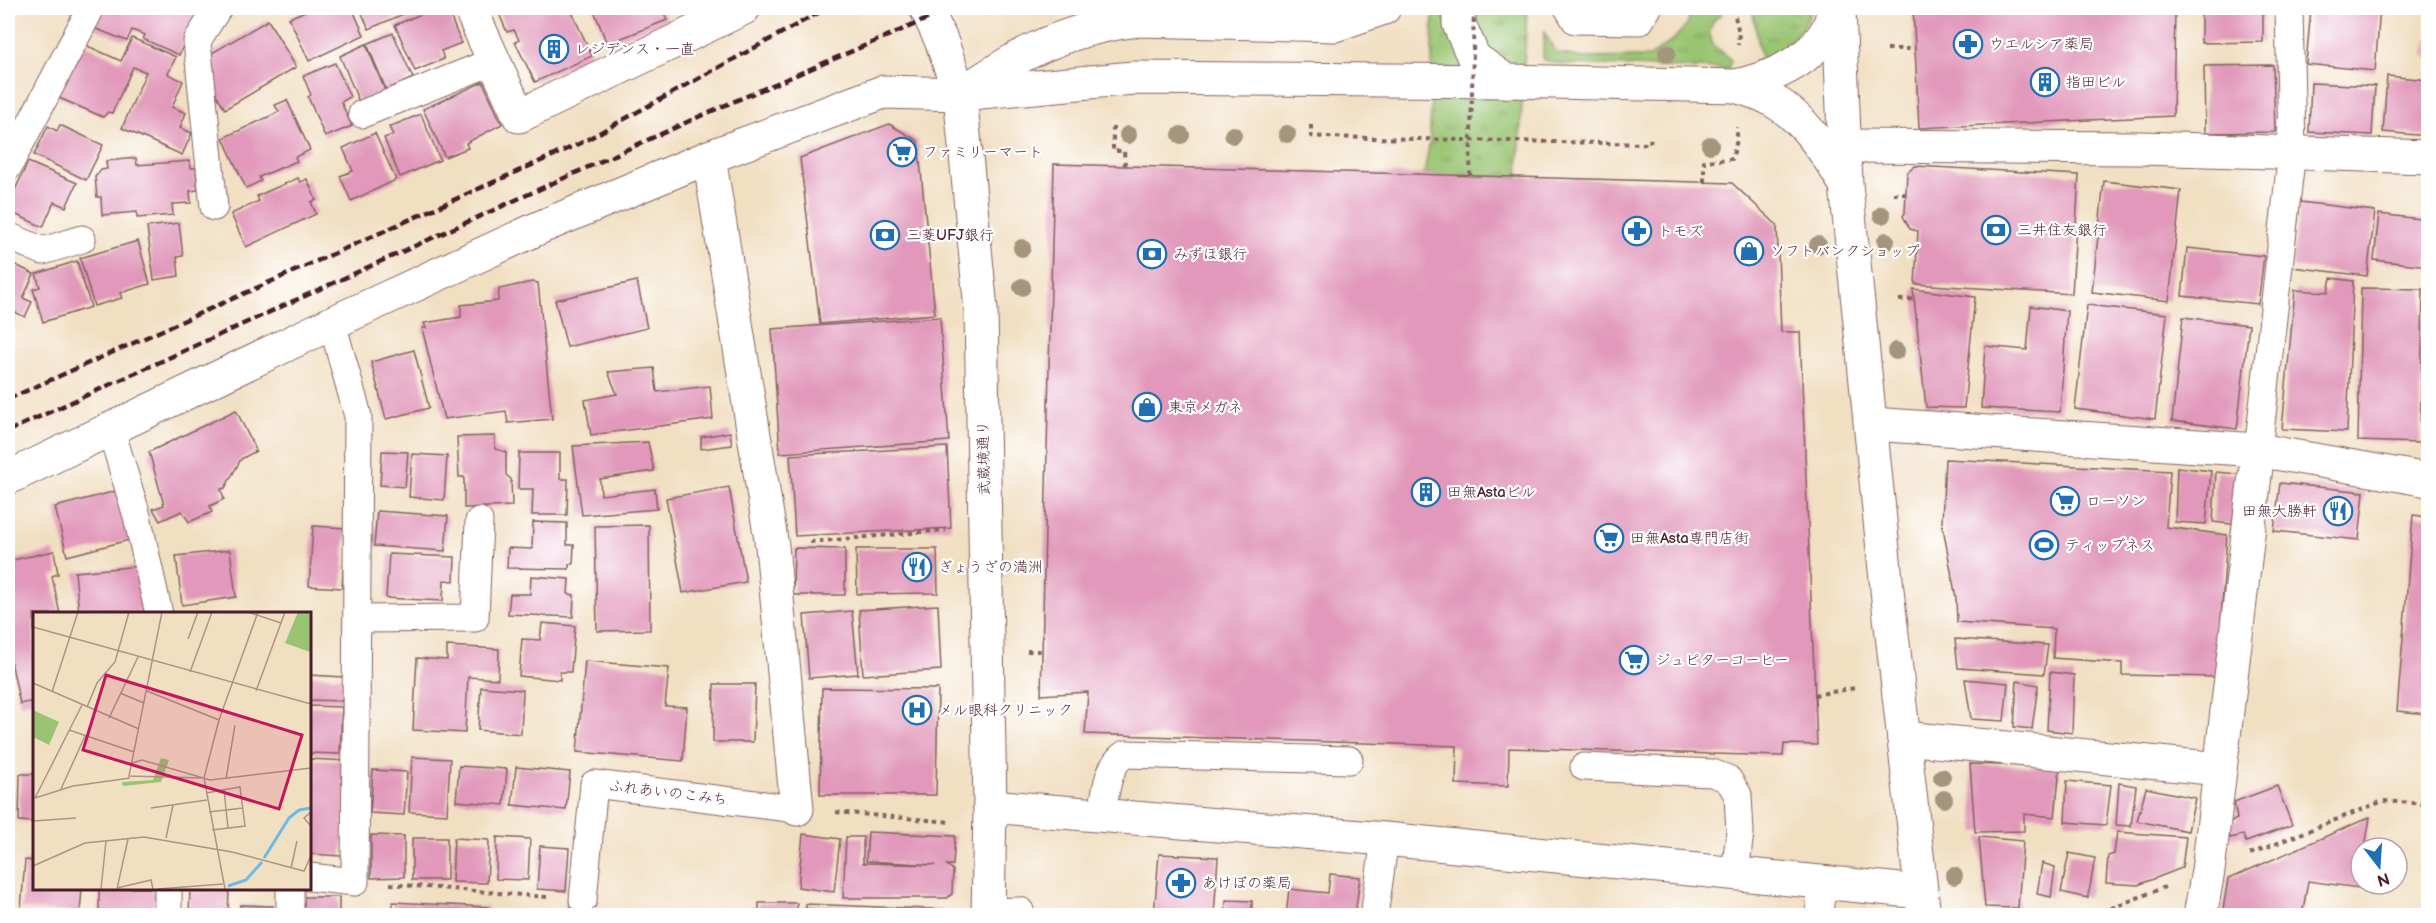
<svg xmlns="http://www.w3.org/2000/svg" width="2436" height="923" font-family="'Balsamiq Sans','Klee One',sans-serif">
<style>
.grass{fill:url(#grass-tufts);stroke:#72724e;stroke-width:1.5}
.building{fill:#e198ba}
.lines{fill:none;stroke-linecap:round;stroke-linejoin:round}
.lane-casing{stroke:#846260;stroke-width:29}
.street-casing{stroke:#846260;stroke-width:35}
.secondary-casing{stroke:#846260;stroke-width:35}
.primary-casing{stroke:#846260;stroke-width:35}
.path{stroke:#846260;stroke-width:4;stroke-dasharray:4.5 4.5;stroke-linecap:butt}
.lane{stroke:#fff;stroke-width:27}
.street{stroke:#fff;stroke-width:33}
.secondary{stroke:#fff;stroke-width:33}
.primary{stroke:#fff;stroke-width:33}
.rail{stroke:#4a1f2b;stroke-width:4.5;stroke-dasharray:9 4.5;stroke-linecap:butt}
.path-bridge{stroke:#846260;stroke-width:4;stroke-dasharray:4.5 4.5;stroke-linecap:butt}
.tree{fill:#a5957d}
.labels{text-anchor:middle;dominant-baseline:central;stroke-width:4.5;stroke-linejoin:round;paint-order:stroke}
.poi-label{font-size:15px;fill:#4a1f2b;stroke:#fff;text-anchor:start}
.street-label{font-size:15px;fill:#4a1f2b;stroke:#fff}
.inset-river{fill:none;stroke:#6cbae6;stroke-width:3}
.inset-road{fill:none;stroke:#ae9286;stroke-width:1.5}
.view{fill:#c2185b;fill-opacity:0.15;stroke:#c2185b;stroke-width:3}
.inset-edge{fill:none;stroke:#4a1f2b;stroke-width:3}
</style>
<defs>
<pattern id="grass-tufts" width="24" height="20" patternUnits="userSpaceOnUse" patternTransform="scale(1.5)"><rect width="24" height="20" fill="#99c471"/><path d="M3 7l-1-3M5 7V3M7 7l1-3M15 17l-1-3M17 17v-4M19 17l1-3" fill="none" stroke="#7f9f5d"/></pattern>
</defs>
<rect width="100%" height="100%" fill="#fff"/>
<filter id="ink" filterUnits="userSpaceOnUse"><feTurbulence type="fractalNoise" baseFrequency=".0167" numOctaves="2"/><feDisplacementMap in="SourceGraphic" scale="12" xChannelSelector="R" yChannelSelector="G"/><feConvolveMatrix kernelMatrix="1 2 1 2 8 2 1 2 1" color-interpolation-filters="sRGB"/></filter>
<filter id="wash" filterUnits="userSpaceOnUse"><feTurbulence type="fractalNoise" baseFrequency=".008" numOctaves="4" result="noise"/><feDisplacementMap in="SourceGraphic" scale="24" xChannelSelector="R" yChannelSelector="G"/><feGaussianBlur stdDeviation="1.35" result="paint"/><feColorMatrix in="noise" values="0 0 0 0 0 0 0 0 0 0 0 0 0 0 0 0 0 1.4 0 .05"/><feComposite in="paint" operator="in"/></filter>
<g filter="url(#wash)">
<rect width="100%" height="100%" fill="#f1dfc2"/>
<g class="grass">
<path d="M1433,8H1527L1518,177L1424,175L1430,139Z"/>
<path d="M1690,8H1719L1721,15L1714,20L1709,32L1713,45L1731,60L1728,69L1562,64L1543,60L1544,32L1556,53L1584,58L1649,57L1672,41L1688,24Z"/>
<path d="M1752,8H1811C1809,28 1780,54 1762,63Z"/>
</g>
<g id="blocks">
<g class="building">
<path d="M103,8H200L179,55L143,39L145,35L132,30L127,41L94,28Z"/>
<path d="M312,8H352L364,35L309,61L289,18Z"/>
<path d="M364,8H417L369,29L360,9Z"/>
<path d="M435,8H447L461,43L441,51L444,59L415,71L395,25Z"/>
<path d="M501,8H570L592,56L535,82L515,42L519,40L514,30L507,32L497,9Z"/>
<path d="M593,8H662L667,20L607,44Z"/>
<path d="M1913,8H2175L2173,116L1919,128Z"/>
<path d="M2201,8H2263V42L2201,43Z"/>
<path d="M2311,8H2380L2375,71L2306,64Z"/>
<path d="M268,20L296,67L225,109L209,82L202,59Z"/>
<path d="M393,33L413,78L404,82L406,84L387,92L367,44Z"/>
<path d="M132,38L176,57L168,74L183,81L172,107L186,113L180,128L192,133L182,155L122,128L146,72L133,67L112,113L108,112L103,117L57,97L81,43L121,61Z"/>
<path d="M2427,39H2428V56H2424Z"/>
<path d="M366,44L386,93L359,102L340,56Z"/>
<path d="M335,63L350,97L341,102L352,126L325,137L308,97L311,95L303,76Z"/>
<path d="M2273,65L2275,132L2205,133L2204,66Z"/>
<path d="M2387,76L2428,80V136L2383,132Z"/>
<path d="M483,82L502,124L466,143L468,148L445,157L423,109Z"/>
<path d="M2311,83L2375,86L2372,135L2309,132Z"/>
<path d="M287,100L310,150L295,157L297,161L259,177L261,181L246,188L223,138L279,112L275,105Z"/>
<path d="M421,114L440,160L400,177L384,138L393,135L389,127Z"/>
<path d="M889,124L918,141L935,314L820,324L800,158Z"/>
<path d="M60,125L103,145L86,180L34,155L48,126L57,131Z"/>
<path d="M375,133L396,180L351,201L340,176L353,171L343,148Z"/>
<path d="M136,158L137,165L190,161L191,168H196L198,190L190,191L191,203L172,204L173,215L137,218V212L102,215L101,197H97L95,177L101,170L107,169L106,161Z"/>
<path d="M28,162L77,183L66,207L54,202L43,227L8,211V205Z"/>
<path d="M1054,164L1732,183L1777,225L1781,332H1800L1817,745L1784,744L1783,756L1509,748L1508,786L1456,784L1457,746L1085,734L1088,692L1041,695Z"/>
<path d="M1915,166L2079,175L2072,294L1915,284L1918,231L1910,229L1903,216L1905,213L1907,173Z"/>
<path d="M298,178L300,182L307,179L316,200L311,202L316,214L246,247L231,214L259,201L257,196Z"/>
<path d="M2104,181L2181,190L2169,301L2092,292Z"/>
<path d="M2300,202L2375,211L2367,276L2292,267Z"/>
<path d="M2379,214L2428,220V266L2374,260Z"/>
<path d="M179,223L183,256L177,257L179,276L154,280L147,227Z"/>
<path d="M138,241L150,284L120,293L122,298L94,306L80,258Z"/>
<path d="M2187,248L2264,256L2258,304L2182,296Z"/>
<path d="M8,261L34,274L23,298L32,302L25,317L8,309Z"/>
<path d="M77,261L91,307L43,322L33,289L40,287L36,274Z"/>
<path d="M2331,278L2353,281L2347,432L2282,429L2295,290L2328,292Z"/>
<path d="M637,281L647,328L567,347L555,300Z"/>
<path d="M532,282L538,283L552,419L508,423L506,411L444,419L422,328H426L424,323L461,317V305L498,301L499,289Z"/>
<path d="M2361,288L2423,289L2420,443L2358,441Z"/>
<path d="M1913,289L1975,297L1964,408L1926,407Z"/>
<path d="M2087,305L2167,314L2155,419L2075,409Z"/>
<path d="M2031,306L2067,311L2060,412L1981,408L1985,346L2027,350Z"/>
<path d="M8,314L14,317L8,330Z"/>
<path d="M940,317L949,441L780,453L772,329Z"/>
<path d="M2183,317L2249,325L2237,429L2172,421Z"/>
<path d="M414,350L429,408L386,419L371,362Z"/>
<path d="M654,368L657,392L710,386L713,419L591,435L585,400L617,394L608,372Z"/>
<path d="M236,410L256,451L241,459L225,488L221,489L224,499L210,506L212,512L189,522L182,511L160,521L153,509L164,505L149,452Z"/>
<path d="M730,432L732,445L701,449V437Z"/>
<path d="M495,436V449L506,452V475L511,479L512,506L464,508V477H459L457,437Z"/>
<path d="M648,442L654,471L600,479L601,495L655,489L657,509L582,515L573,446Z"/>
<path d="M947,447L951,528L795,536L790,455Z"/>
<path d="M382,451L408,452L405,487L380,485Z"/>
<path d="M519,453H560V479H568L567,515H532L533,489H518Z"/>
<path d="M412,454L447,456L444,500L409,497Z"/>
<path d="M1945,459L2170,471L2166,527L2227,535L2217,677L2122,675V663L2053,658L2054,629L1957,622L1956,598L1942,522Z"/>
<path d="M2177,467L2211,471L2206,524L2175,522Z"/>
<path d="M2216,472L2247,475L2240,525L2213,522Z"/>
<path d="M2280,483L2364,492L2359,540L2274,531Z"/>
<path d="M729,487L746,582L683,593L666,498Z"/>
<path d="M120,490L133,539L67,556L55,507Z"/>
<path d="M377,511L448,516L445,551L374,546Z"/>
<path d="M2413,515L2428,517V714L2397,711Z"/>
<path d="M533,522L567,523V545H574L573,564H569V569L507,568L508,548L532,549Z"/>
<path d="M649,525L650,630L597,631L595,526Z"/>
<path d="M313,526L346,528L342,588L309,586Z"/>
<path d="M794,548L845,549V595H793Z"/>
<path d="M856,549H937L938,593L857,594Z"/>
<path d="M230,550L236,597L182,605L176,556Z"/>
<path d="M54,551L58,574L52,576L60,614H34V701L20,704L8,647V580L12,579L8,561Z"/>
<path d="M389,554L455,557L454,581L444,580L443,601L386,598Z"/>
<path d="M140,566L145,614H79L75,572Z"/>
<path d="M531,576L569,579L568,594L574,595L573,617L508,614L510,594H530Z"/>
<path d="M938,605L941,670L863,675L859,610Z"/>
<path d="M852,611L858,674L809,678L804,615Z"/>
<path d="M542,623L575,626L571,672H560V680L519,676L522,639L540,640Z"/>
<path d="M1955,639L2048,645L2044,674L1958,668Z"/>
<path d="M447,646L499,649L498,679L468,677L465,733L413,730L417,658L447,660Z"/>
<path d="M585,661L669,668L665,706L687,707L683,761L577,752Z"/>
<path d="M2050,672L2074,675L2072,733L2047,730Z"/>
<path d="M309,675L344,677L343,701L309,700Z"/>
<path d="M1965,679L2008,683L2004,721L1971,719Z"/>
<path d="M2017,681L2038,685L2032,729L2014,727Z"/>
<path d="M714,684H755L753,742H713Z"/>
<path d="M481,687L523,690L521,734L478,730Z"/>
<path d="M822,688L938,689L936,795H820Z"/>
<path d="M309,706L342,707L340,754L309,753Z"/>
<path d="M412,757L450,759L447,814L409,812Z"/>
<path d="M309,759L348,761L342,856L309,854Z"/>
<path d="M1970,764L2060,767L2055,817L2024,814V831L1975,832Z"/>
<path d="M459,766L507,769L504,805L456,801Z"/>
<path d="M516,767L570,772L566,810L512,805Z"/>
<path d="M373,770L407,772L404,815L370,813Z"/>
<path d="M20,774H34V822L19,821Z"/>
<path d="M2067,781L2111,785L2106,825L2065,822Z"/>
<path d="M2119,783L2136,786L2131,826L2116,825Z"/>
<path d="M2277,786L2292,825L2246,842L2243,835L2230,838L2226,823L2237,819L2234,802Z"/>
<path d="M2146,788L2195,798L2188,831L2137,821Z"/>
<path d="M2370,817L2365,848H2361L2359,888L2308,881L2302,916H2222L2228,879Z"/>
<path d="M868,832L955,836L953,865H947L953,870L952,894L947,898H843L846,837H863V863L936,865L866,861Z"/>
<path d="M2117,832L2186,837L2182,868L2138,885L2106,883L2108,856L2114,854Z"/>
<path d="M803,834L840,839L834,892L798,887Z"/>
<path d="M371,835L404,836V877L371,878Z"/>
<path d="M497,837L530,839L528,880L496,879Z"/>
<path d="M1979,837L2023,841L2018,908L1985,907Z"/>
<rect x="412" y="838" width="35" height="42"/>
<path d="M454,838L489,840L487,883L452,882Z"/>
<path d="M540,846L569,848L566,891L537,889Z"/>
<path d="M2069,853L2095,858L2088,898L2061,892Z"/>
<path d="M1159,854L1218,857L1214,916H1154Z"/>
<path d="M25,860L34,861V888H82L80,913L21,909Z"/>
<path d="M2042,863L2055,867L2051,897L2037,894Z"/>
<path d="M1330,874L1360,877L1355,916H1286L1289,889L1328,893Z"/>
<rect x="99" y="888" width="60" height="28"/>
<path d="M190,888L229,889L228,916H189Z"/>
<rect x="304" y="897" width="35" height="19"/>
<path d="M1226,900L1252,901V916H1225Z"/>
<path d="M393,902L488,907L487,916H392Z"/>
<path d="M759,903H797L796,916H759Z"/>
<path d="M806,904L951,910L950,916H806Z"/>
<path d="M240,905L273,906L272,916H239Z"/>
</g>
</g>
</g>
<g filter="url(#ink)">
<use href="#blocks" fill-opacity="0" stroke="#846260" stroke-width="1.5"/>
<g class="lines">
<g class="lane-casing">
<g id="lane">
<path d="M1568,8L1575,20L1640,21L1648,8"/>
<path d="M362,114L494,61"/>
<path d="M8,167L91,8"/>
<path d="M214,207L197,41L218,8"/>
<path d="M8,236L43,251L82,239"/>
<path d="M111,430L137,516L159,614"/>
<path d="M2258,450L2292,151L2289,8"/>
<path d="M358,619L475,618L479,521"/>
<path d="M1584,767L1712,773L1728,779L1738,795L1740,832L1735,874"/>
<path d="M1102,815C1105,796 1107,765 1125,754L1349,760"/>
<path d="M309,877L355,882L358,416L332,323"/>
<path d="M583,900L594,784L797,809"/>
<path d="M988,912L1020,911"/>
<path d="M168,916V888"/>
<path d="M290,916V888"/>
<path d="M1374,916L1385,839"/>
<path d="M1819,916L1822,884"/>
</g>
</g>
<g class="street-casing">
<g id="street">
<path d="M470,8L519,116L744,8"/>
<path d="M1846,146L2141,148L2428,157"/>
<path d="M709,157L772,546L797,809"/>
<path d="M1871,424L2258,450L2428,480"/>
<path d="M8,478L332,323L541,227L709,157L883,92L960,94"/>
<path d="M1904,738L2220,769"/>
<path d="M990,806L1385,839L1921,892"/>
<path d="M2200,916L2208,871L2258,450"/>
</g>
</g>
<g class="secondary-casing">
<g id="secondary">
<path d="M1459,8V24L1474,58L1506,81"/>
<path d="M1839,8L1846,185L1888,599L1924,916"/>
<path d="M1736,86C1747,90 1761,93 1772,100C1806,119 1826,153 1846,185"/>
<path d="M966,90C987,77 1008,62 1031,51C1064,35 1101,24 1138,20L1335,25L1384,8"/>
<path d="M960,94L1133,78L1506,81L1736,86C1770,78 1809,63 1827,30C1831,23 1832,15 1835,8"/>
</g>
</g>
<g class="primary-casing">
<path id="primary" d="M926,8L941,40L960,94L981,310L990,806L988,916"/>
</g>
<g class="path">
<path d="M1733,8L1739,33L1738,45"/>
<path d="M1887,49H1915"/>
<path d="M1311,125V136L1325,137L1650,144L1651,136"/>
<path d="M1113,127V151H1124L1125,166"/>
<path d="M1704,182V161L1732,159L1737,140V127"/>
<path d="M1893,194H1905"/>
<path d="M1899,300L1914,299"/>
<path d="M810,542L946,530"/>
<path d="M1027,651H1042"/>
<path d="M1814,695L1856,688"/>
<path d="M8,776L12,916"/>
<path d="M836,812L951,822"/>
<path d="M2250,854L2383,801L2428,804"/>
<path d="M390,884L547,897"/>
<path d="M2076,916L2104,911L2165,887"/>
</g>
<use href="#lane" class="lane"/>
<use href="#street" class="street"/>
<use href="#secondary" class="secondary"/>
<use href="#primary" class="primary"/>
<g class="rail">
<path d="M8,399L579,144L827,8"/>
<path d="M8,431L707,113L953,8"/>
</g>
<path class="path-bridge" d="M1470,176L1474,8"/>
</g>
<g class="tree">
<circle cx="1667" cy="53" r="9"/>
<circle cx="1287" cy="134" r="9"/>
<circle cx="1128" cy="135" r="9"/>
<circle cx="1181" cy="135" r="9"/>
<circle cx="1233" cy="135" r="9"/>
<circle cx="1710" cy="145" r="9"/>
<circle cx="1882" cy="215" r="9"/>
<circle cx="1886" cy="241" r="9"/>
<circle cx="1818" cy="245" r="9"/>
<circle cx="1022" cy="248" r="9"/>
<circle cx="1022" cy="287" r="9"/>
<circle cx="1896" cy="351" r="9"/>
<circle cx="1942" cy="777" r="9"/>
<circle cx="1944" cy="799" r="9"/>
<circle cx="1954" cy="876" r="9"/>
</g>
</g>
<defs>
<g id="pharmacy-ring" transform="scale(1.5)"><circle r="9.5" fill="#fff" stroke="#1f6fb2" stroke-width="1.5"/><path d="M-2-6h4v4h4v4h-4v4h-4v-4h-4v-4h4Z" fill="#1f6fb2"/></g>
<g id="building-ring" transform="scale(1.5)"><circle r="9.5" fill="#fff" stroke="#1f6fb2" stroke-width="1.5"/><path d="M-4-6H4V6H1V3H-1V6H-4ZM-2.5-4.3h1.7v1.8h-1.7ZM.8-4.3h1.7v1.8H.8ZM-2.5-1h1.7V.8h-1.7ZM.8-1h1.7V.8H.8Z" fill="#1f6fb2"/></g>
<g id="supermarket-ring" transform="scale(1.5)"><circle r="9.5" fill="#fff" stroke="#1f6fb2" stroke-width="1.5"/><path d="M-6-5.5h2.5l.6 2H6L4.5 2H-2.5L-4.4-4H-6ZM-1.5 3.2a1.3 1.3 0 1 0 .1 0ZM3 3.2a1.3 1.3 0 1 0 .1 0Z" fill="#1f6fb2"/></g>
<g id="bank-ring" transform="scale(1.5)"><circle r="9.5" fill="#fff" stroke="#1f6fb2" stroke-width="1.5"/><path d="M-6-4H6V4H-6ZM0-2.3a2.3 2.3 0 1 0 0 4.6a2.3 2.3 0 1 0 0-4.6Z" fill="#1f6fb2"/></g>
<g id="shop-ring" transform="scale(1.5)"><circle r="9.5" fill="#fff" stroke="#1f6fb2" stroke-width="1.5"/><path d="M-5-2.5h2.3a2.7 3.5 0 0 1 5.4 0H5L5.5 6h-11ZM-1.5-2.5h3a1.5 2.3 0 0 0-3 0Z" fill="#1f6fb2"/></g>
<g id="restaurant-ring" transform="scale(1.5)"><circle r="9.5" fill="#fff" stroke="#1f6fb2" stroke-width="1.5"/><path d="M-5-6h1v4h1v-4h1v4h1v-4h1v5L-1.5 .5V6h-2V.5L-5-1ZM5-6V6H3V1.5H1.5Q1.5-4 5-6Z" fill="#1f6fb2"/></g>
<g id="stadium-ring" transform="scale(1.5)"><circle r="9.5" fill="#fff" stroke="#1f6fb2" stroke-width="1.5"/><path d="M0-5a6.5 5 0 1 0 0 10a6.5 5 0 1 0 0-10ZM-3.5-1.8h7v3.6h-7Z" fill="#1f6fb2"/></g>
<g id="hospital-ring" transform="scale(1.5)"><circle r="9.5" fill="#fff" stroke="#1f6fb2" stroke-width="1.5"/><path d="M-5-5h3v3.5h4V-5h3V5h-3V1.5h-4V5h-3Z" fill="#1f6fb2"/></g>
</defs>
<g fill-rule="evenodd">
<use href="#pharmacy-ring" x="1968" y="44"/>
<use href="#building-ring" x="554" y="49"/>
<use href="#building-ring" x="2045" y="82"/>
<use href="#supermarket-ring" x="902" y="152"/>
<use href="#bank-ring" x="1996" y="230"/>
<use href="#pharmacy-ring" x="1637" y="231"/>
<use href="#bank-ring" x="885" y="235"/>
<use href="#shop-ring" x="1749" y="251"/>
<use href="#bank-ring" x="1152" y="254"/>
<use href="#shop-ring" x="1147" y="407"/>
<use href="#building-ring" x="1426" y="492"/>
<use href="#supermarket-ring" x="2065" y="501"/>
<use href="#restaurant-ring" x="2338" y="511"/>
<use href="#supermarket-ring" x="1609" y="538"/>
<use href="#stadium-ring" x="2044" y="545"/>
<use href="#restaurant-ring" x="917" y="567"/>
<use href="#supermarket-ring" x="1634" y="660"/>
<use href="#hospital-ring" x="917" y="710"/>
<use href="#pharmacy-ring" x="1181" y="883"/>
</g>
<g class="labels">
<g class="poi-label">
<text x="1989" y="44">ウエルシア薬局</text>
<text x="575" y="49">レジデンス・一直</text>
<text x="2066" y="82">指田ビル</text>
<text x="923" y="152">ファミリーマート</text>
<text x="2017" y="230">三井住友銀行</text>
<text x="1658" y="231">トモズ</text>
<text x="906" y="235">三菱UFJ銀行</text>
<text x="1770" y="251">ソフトバンクショップ</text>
<text x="1173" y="254">みずほ銀行</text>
<text x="1168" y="407">東京メガネ</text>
<text x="1447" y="492">田無Astaビル</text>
<text x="2086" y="501">ローソン</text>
<text x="2317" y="511" text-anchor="end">田無大勝軒</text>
<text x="1630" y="538">田無Asta専門店街</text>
<text x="2065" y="545">ティップネス</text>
<text x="938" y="567">ぎょうざの満洲</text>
<text x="1655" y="660">ジュピターコーヒー</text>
<text x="938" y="710">メル眼科クリニック</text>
<text x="1202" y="883">あけぼの薬局</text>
</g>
<g class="street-label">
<text transform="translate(984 458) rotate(-91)">武蔵境通り</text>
<text transform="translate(668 793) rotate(7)">ふれあいのこみち</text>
</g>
</g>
<g transform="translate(33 612)">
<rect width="278" height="278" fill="#f1dfc2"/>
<path d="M128,146L136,148L128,170L90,174L89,170L120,168Z" fill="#99c471"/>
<path d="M265,0H277V40L252,31Z" fill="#99c471"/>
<path d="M0,98L26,110L16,133L0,125Z" fill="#99c471"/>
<path class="inset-river" d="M231,246L256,206L266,198L278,196M195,274L213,268L229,250"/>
<path class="inset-road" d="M129,0L96,164L171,166M215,0L248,11M0,15L278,92M155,27L165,0M157,60L179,0M0,71L106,117M114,79L186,108M223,79L252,0M19,80L45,0M87,81L111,91M54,95L64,71L82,50L96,0M76,106L105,45M36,118L101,140M99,151L109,148L177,168L278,156M193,167L202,113M28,177L52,124M191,178L195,216M173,181L207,175L212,214L179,218M2,186L49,93M2,186L40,174L97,166M118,196L174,188M176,200L210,196M278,200L271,206L278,214M0,209L43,206M133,226L140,193M0,254L52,231L111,225L199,240L271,259L278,244M258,256L264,229M84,276L118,268L120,277M68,277L73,229M84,277L95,227M125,277L190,272M192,277L171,166L186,108L225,0"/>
<path class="view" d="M73,63L269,123L246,197L50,138Z"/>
<rect width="278" height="278" class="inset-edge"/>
</g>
<rect width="2436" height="923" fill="none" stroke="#fff" stroke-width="30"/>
<g transform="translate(2379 866) rotate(163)"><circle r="28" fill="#ffffff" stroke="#b7a5aa" stroke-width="1.5"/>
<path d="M0-4.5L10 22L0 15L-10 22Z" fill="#1f6fb2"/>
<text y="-9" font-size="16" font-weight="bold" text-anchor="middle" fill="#4a1f2b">N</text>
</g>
</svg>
